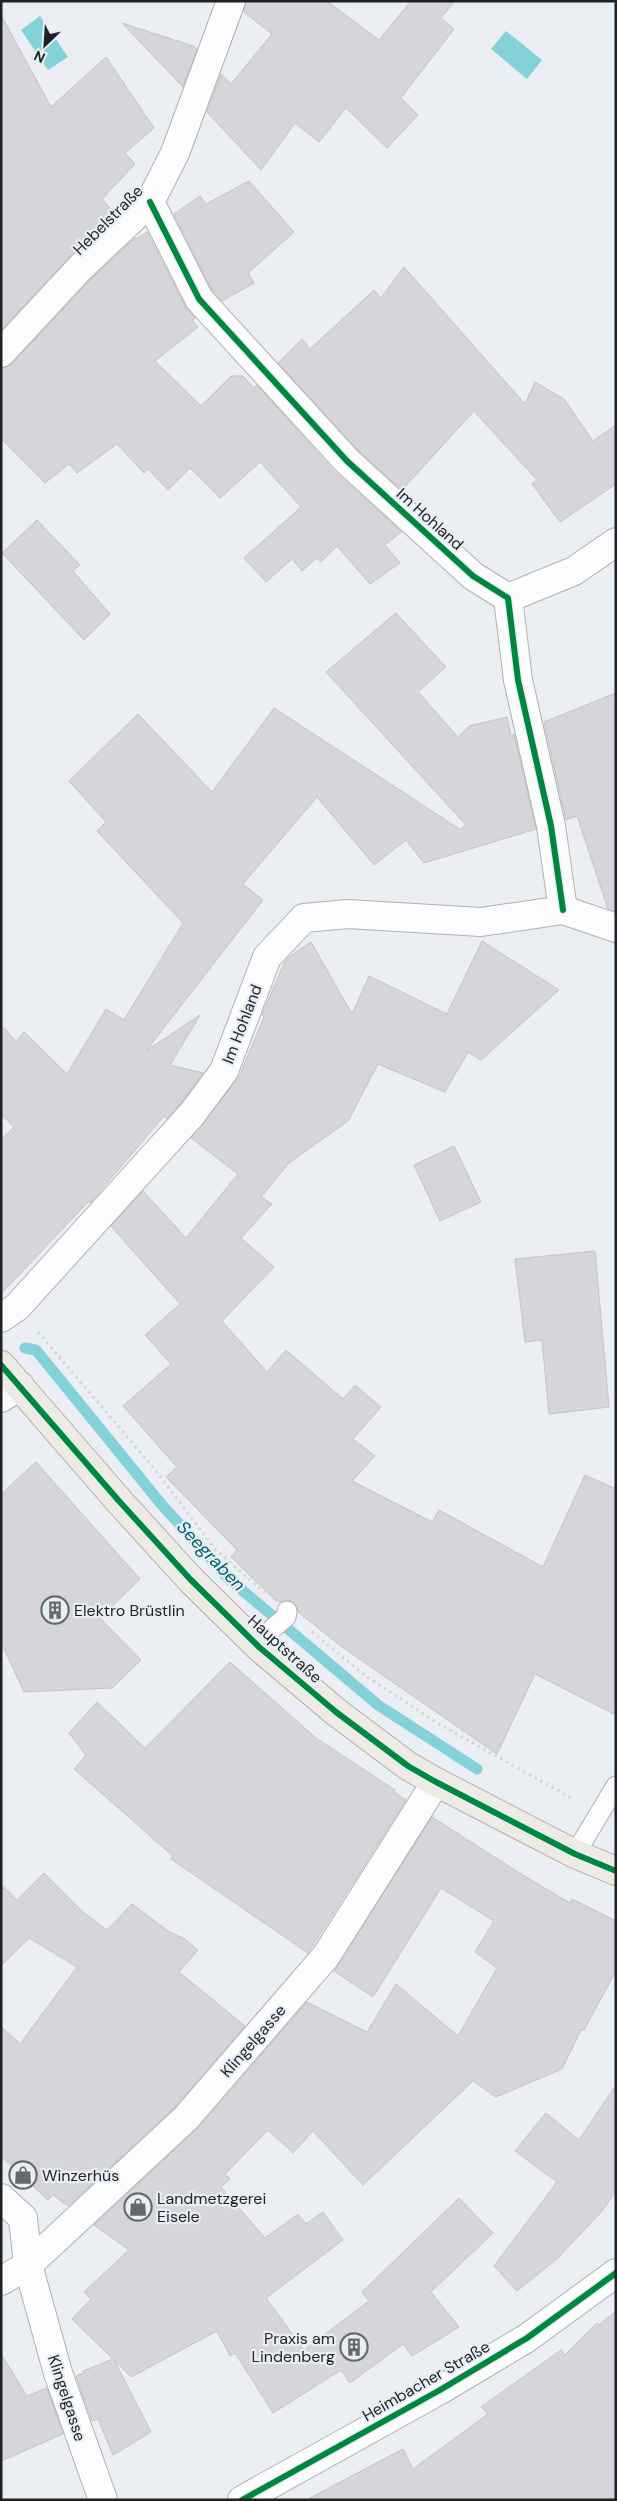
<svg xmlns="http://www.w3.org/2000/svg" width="617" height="2501" font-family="'DM Sans',sans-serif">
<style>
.water{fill:#83d2da}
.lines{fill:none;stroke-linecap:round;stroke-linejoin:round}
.stream{stroke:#83d2da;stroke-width:11}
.building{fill:#d6d6da;stroke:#c4c4c7}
.service-casing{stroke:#aeb1b4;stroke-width:21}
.minor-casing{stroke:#aeb1b4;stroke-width:30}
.tertiary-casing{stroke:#aeb1b4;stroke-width:30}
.primary-casing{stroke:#b3aea4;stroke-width:30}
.path{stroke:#d4d5d7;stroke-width:3;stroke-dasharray:2.5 4;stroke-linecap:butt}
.service{stroke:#fcfcfd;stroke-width:19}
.minor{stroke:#fcfcfd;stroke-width:28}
.tertiary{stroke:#fcfcfd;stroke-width:28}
.primary{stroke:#eeebe5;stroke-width:28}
.cycleway-casing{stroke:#e8eef5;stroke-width:9}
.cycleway{stroke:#00873e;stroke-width:6}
.labels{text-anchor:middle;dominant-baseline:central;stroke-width:4.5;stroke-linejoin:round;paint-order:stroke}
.street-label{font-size:16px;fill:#1f2124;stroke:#e8eef5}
.poi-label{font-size:16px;fill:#1f2124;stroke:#e8eef5;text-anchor:start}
.water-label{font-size:18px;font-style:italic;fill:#00646a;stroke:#e8eef5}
</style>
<rect width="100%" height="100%" fill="#ebeef2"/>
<g class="water">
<path d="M40,16L68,57L48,70L21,30Z"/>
<path d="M506,31L542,60L527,79L491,49Z"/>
</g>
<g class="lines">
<path class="stream" d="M25,1348L36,1350L162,1505L229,1579L378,1705L477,1769"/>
</g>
<g class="building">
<path d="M246,1H327L379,40L411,1H455L441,18L454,29L401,98L418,115L387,148L346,108L319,142L295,123L261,170L207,112L221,74L231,84L272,34L244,12Z"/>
<path d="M1,15L51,107L106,57L154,128L125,153L135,164L102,199L115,214L70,256L1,330Z"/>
<path d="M122,23L193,46L197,49L183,87Z"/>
<path d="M249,181L294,232L248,273L254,283L222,301L212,290L174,214L200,196L206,204Z"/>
<path d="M147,232L185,306L195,318L192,320L198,327L155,361L201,406L231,376H243L254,388L257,385L335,472L394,525L401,532L385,545L400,563L370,584L337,546L321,562L317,558L302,571L292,559L266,582L244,558L301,507L260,462L220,498L190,468L168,490L148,469L144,473L117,444L77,473L69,464L45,483L1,439V368L12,364L92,278L135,238L136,239Z"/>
<path d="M404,267L525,404L535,382L564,399L593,441L616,425V484L560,522L532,484L537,480L474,411L402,490L358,450L278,363L302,339L310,349L374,290L381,298Z"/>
<path d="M37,520L80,565L73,571L110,614L84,640L2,553Z"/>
<path d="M396,613L446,667L418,692L458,737L469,726L507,717L511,736L514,734L536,829L424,863L406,840L374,865L317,797L243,884L263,900L146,1051L200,1015L170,1065L203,1073L180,1104L167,1119L164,1116L90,1203L89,1201L1,1294V1140L14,1127L1,1114V1025L16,1041L24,1032L67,1074L106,1009L124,1020L183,923L97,831L106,822L69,781L138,714L212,792L274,708L461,830L465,824L326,672Z"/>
<path d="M616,693V911L608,909L577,816L566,820L544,722Z"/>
<path d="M482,941L559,990L481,1060L468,1052L445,1092L378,1064L348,1121L289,1163L261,1197L272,1204L241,1238L274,1267L222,1321L267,1372L286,1350L343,1399L355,1385L381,1407L353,1439L375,1456L352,1481L432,1522L439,1510L543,1567L585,1475L616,1489V1715L535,1674L497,1754L342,1647L298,1612L294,1602L288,1600L280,1602L275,1600L231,1557L237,1550L166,1477L177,1467L123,1406L171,1364L145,1335L180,1304L111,1226L143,1191L186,1238L238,1174L191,1138L239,1077L264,1017L262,1015L285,961L289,957L311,942L352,1014L369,976L447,1014Z"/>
<path d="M454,1146L481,1202L440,1221L414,1165Z"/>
<path d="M595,1251L609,1407L549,1414L542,1340L525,1342L515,1259Z"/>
<path d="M36,1462L140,1579L100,1618L141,1660L112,1688L24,1692L1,1642V1494Z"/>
<path d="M230,1662L316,1738L395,1790L394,1792L406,1800L308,1953L171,1859L173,1856L74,1769L86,1755L69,1733L97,1702L145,1748Z"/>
<path d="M432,1817L521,1874L570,1903L572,1899L616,1921V1971L584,2030H581L562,2069L496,2097L473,2081L363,2185L313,2131L293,2153L268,2130L225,2174L230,2179L221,2187L265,2238L298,2214L306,2224L323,2212L343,2240L266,2298L304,2350L369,2301L362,2292L459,2198L493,2233L431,2292L459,2327L412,2356L403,2344L350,2383L341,2370L273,2413L235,2353L230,2356L217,2331L131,2377L114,2360L151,2432L113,2455L98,2419L92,2421L76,2376L84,2373L83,2371L113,2359L72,2319L91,2299L84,2292L129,2250L94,2225L198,2128L307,2002L367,2032L396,1984L458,2036L497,1968L475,1952L494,1921L441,1888L373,1997L334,1971Z"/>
<path d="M44,1873L83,1912L107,1930L132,1904L168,1931L185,1939L198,1950L179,1972L245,2026L175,2107L68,2206L53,2195L48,2200L1,2156V2026L20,2044L77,1967L29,1938L1,1966V1884L17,1900Z"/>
<path d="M616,2085V2191L602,2211L558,2258L517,2291L494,2266L557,2182L515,2151L546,2113L579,2140Z"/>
<path d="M616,2311V2500H306L403,2449L413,2469L488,2414L481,2407L561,2350L565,2355L597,2323L599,2325Z"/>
<path d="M1,2354L27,2396L47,2388L63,2434L1,2461Z"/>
</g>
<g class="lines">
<g class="service-casing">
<g id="service">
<path d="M259,1647L273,1628L286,1617L287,1611"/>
<path d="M575,1854L616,1786"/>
</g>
</g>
<g class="minor-casing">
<g id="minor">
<path d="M150,202L199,299L347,461L473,576L508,598L518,680L551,826L563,910"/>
<path d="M1,353L81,267L150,202L175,153L231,1"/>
<path d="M508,598L574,571L616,542"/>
<path d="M1,1318L17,1307L192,1114L224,1071L267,957L304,918L348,914L481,922L563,910L616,928"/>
<path d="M1,1398L20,1386"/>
<path d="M1,2198L23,2218L28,2265L58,2373L103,2500"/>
<path d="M1,2281L28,2265L186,2118L326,1956L436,1782"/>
</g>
</g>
<g class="tertiary-casing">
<path id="tertiary" d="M242,2500L440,2390L527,2338L616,2273"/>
</g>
<g class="primary-casing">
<path id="primary" d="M1,1365L119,1501L190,1579L259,1647L336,1712L408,1766L436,1782L575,1854L616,1871"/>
</g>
<g class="path">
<path d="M38,1332L152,1466L216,1550L265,1593"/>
<path d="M312,1632L367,1677L439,1724L573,1799"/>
</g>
<use href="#service" class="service"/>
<use href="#minor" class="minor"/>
<use href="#tertiary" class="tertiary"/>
<use href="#primary" class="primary"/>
<g class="cycleway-casing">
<g id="cycleway">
<path d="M150,202L199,299L347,461L473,576L508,598L518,680L551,826L563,910"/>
<path d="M1,1365L119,1501L190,1579L259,1647L336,1712L408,1766L436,1782L575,1854L616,1871"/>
<path d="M242,2500L440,2390L527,2338L616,2273"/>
</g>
</g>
<use href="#cycleway" class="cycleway"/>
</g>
<defs>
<g id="building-ring" transform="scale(1.4375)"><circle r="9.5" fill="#e8eef5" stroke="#66696c" stroke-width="1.5"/><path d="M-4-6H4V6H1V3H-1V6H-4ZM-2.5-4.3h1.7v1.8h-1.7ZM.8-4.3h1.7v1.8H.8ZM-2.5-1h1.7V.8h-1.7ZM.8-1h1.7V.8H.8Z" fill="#66696c"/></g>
<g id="shop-ring" transform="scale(1.4375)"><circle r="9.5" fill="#e8eef5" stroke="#66696c" stroke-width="1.5"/><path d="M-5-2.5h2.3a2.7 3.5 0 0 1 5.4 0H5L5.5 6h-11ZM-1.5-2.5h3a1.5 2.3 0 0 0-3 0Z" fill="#66696c"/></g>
</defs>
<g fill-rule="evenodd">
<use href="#building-ring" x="55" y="1610"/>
<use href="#shop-ring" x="23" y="2175"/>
<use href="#shop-ring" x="138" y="2207"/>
<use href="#building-ring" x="354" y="2347"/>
</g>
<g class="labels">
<g class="street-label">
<text transform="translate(108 220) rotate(-45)">Hebelstraße</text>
<text transform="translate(430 519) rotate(42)">Im Hohland</text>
<text transform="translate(242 1024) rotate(-69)">Im Hohland</text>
<text transform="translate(285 1649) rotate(42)">Hauptstraße</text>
<text transform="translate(253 2041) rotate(-49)">Klingelgasse</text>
<text transform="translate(426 2381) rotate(-30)">Heimbacher Straße</text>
<text transform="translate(67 2398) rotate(72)">Klingelgasse</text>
</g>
<g class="poi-label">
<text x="74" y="1610">Elektro Brüstlin</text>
<text x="42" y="2175">Winzerhüs</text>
<text x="157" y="2198">Landmetzgerei<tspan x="157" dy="18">Eisele</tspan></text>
<text x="335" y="2338" text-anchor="end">Praxis am<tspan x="335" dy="18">Lindenberg</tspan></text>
</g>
<g class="water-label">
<text transform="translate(211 1556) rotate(46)">Seegraben</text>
</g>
</g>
<rect width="617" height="2501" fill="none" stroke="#1f2124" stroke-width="5"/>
<g transform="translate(45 45) rotate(205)" stroke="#e8eef5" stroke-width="4" paint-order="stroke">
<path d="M0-4L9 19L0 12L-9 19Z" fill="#1f2124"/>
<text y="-8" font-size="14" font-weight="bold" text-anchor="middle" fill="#1f2124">N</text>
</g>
</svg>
